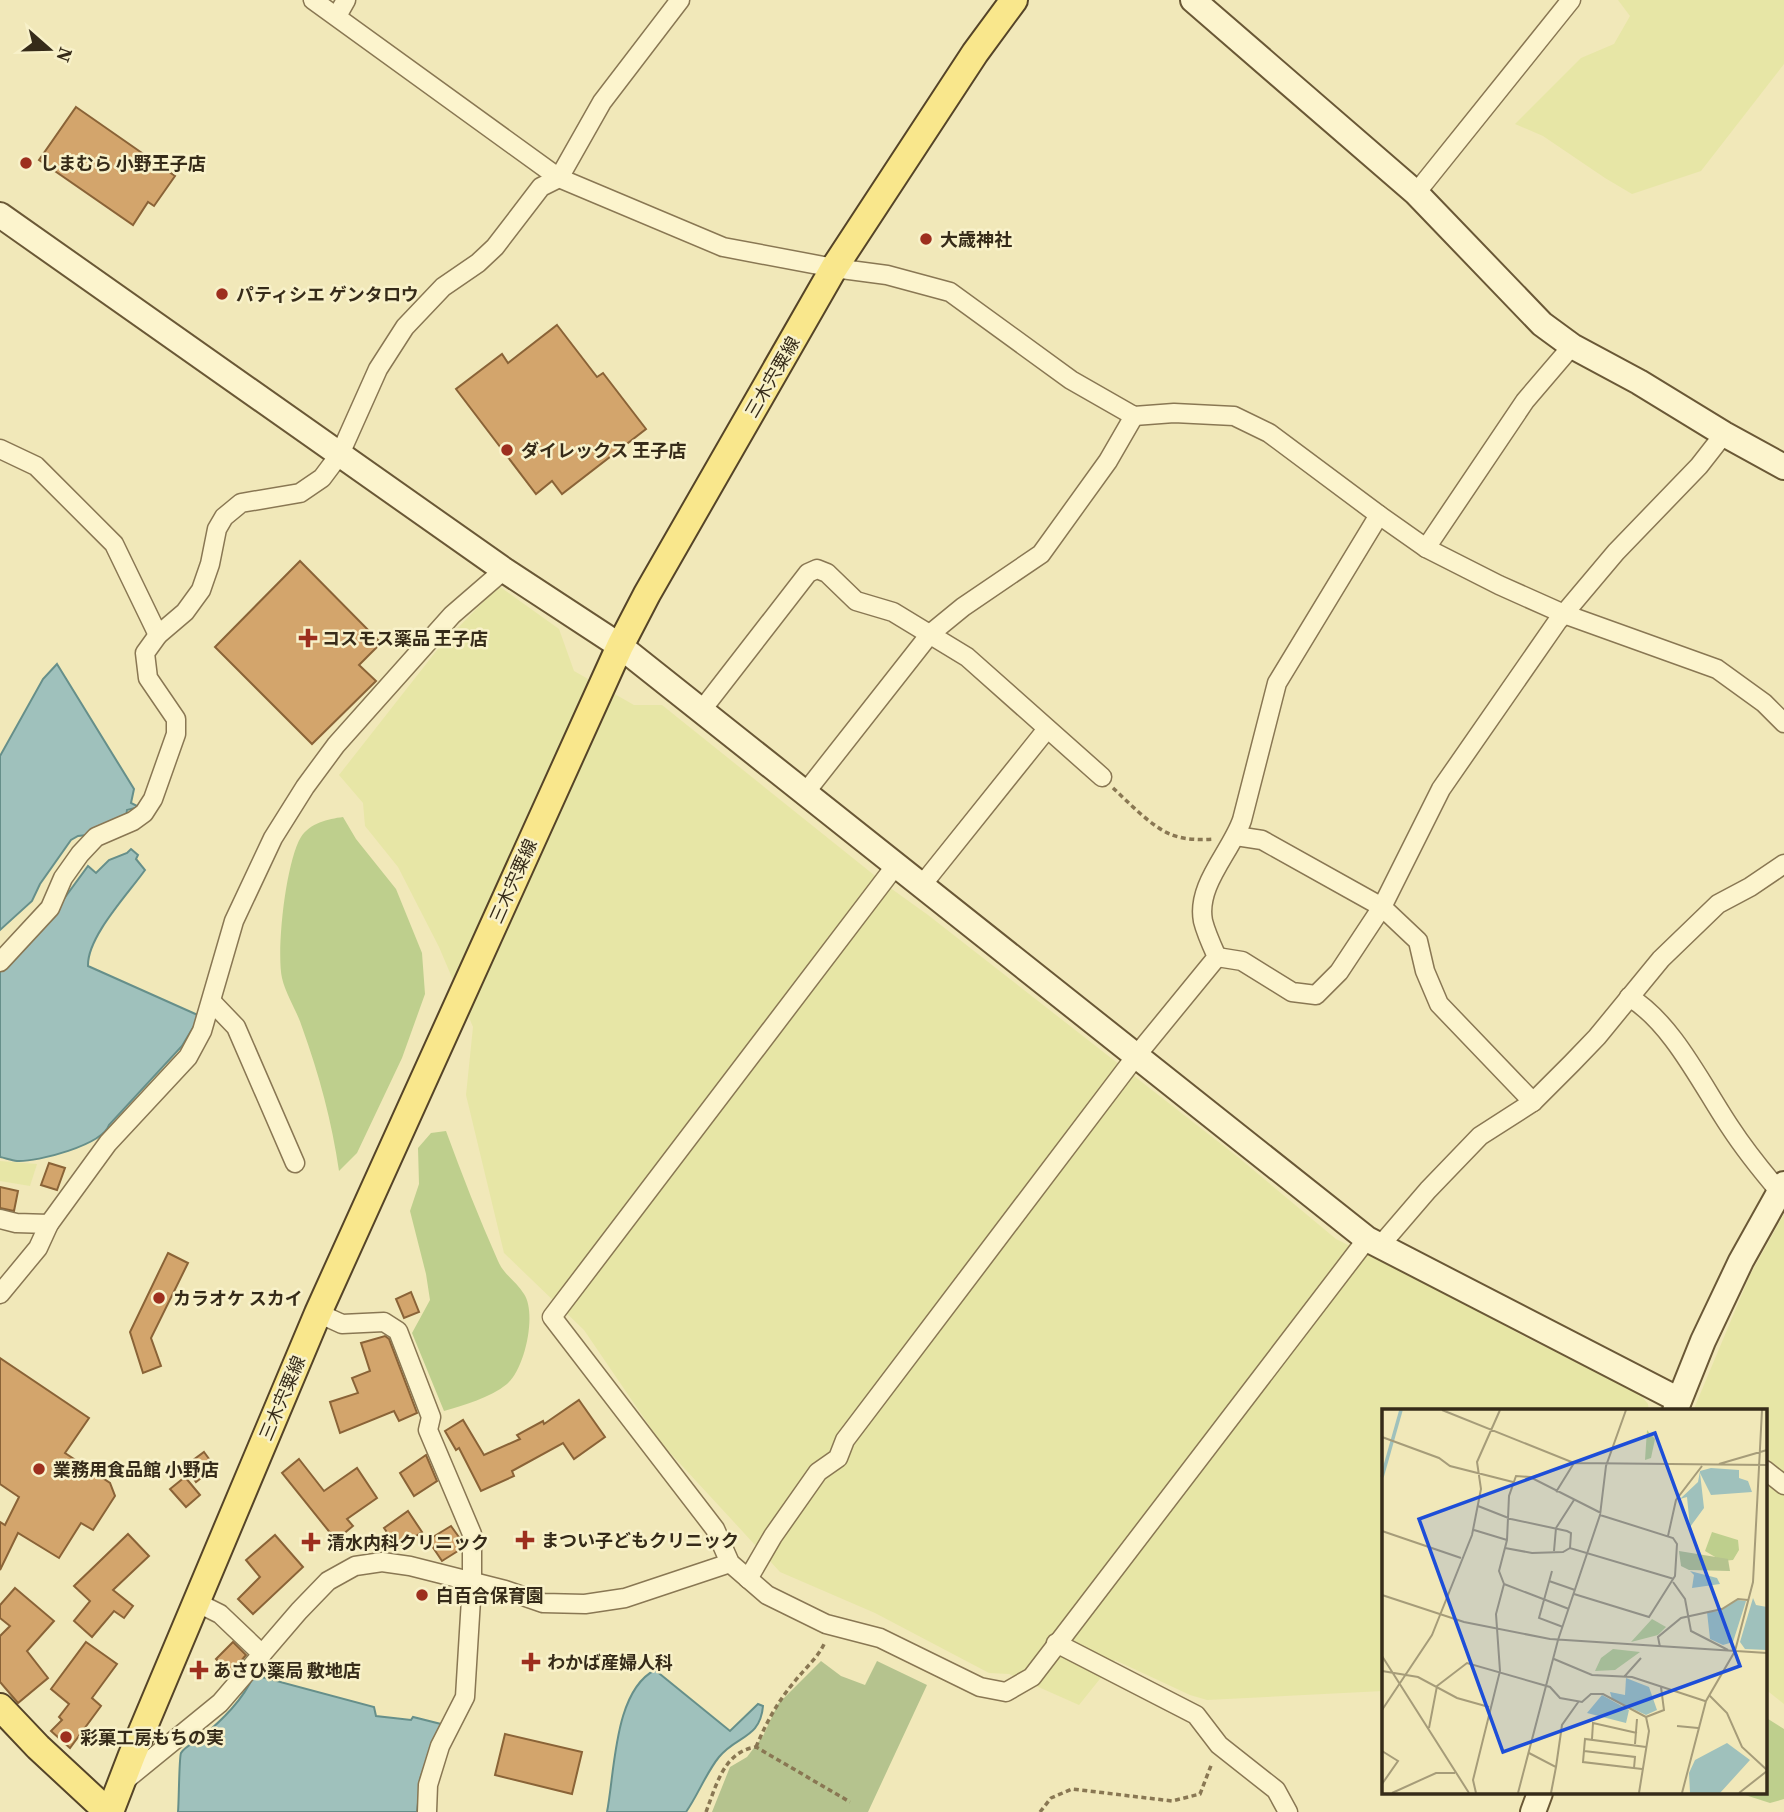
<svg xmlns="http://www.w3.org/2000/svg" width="1784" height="1812" font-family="'Source Serif 4','Noto Sans JP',serif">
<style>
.farmland{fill:#e7e6a6}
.green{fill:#becf8d}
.cemetery{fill:#b5c38e}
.water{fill:#9fc1bc;stroke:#668f8a;stroke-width:2}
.building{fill:#d3a56c;stroke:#8a6337;stroke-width:2}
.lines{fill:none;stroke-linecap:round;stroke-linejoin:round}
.street-casing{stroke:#897753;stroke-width:21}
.secondary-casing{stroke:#6a5836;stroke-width:28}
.primary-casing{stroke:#554428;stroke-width:30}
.path{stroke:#897753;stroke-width:3.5;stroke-dasharray:5 3.5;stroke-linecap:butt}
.street{stroke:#fcf4cd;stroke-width:18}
.secondary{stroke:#fcf4cd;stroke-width:24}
.primary{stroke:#f9e78c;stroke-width:26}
.poi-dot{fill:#9d2f1e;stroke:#f8f1c9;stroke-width:2.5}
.labels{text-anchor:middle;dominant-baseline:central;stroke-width:5;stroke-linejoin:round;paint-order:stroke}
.poi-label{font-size:18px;font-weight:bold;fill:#362b19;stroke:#f8f1c9;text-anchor:start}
.street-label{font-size:18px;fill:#362b19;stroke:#f8f1c9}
.inset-river{fill:none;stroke:#9fc1bc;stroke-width:3.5}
.inset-road{fill:none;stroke:#a69c79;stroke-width:2}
.view{fill:#1d4ed8;fill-opacity:0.15;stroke:#1d4ed8;stroke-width:3.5}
.inset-edge{fill:none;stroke:#362b19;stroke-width:3.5}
</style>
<rect width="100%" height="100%" fill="#f1e8b9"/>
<g class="farmland">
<path d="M1618,0H1784V64L1701,171L1632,194L1605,178L1543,136L1515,124L1581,58L1614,44L1630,16Z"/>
<path d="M499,586L559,629L574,671L634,705H662L889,887L928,915L1239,1158L1336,1239L1447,1294L1527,1338L1639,1393L1648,1404L1649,1411H1383V1691L1207,1700L1190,1695L1115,1660L1079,1705L1009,1674L989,1673L875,1613L780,1572L661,1443L584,1330L504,1253L466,1095L473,1027L439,947L398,867L365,826L363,803L339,775L441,645Z"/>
<path d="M0,1161L37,1164L30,1186L0,1181Z"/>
<path d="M1784,1214V1704L1765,1689V1411H1693L1750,1275Z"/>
</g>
<g class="green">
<path d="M343,817L356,839L396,889L422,953L425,994L402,1058L357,1153L339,1171C332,1122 319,1074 302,1027C297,1011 286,995 282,978C276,950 286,861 301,837C310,823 328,819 343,817Z"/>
<path d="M446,1131C462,1175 479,1218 498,1261C504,1275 516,1281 524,1294C537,1313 525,1369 507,1384C490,1398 464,1405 444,1411L412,1333L430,1300L426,1274L410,1211L419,1184L418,1148L431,1133Z"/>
<path d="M1765,1717L1784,1729V1799L1770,1803L1739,1793H1765Z"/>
</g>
<path class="cemetery" d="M821,1661L841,1676L865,1685L877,1661L927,1685L868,1812H712L730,1767L747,1757L763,1736L778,1704Z"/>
<g class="water">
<path d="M57,664L134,789L131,803L139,807L127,810L126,818L87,835L78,836L71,840L40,884L32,901L0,930V756L43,679Z"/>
<path d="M131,849L138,855L136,859L145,870C128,894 87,937 88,966L200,1016L182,1046L109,1125C102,1145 38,1162 17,1161C11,1160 5,1158 0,1157V970L49,919L88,866L96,873L109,860L127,853Z"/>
<path d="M655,1670L730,1731L758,1704L763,1706C760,1739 737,1735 719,1757C706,1773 698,1795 686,1812H607C615,1771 614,1691 655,1670Z"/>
<path d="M254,1675L374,1707L376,1716L411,1720L413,1717L441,1724L421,1776L417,1812H178C179,1802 179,1757 181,1753C185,1746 196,1742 202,1737C222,1720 243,1700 254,1675Z"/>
</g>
<g class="building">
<path d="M76,107L175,176L154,206L148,202L133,225L39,160Z"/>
<path d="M557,325L597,377L603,373L646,429L562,494L552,481L536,494L456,389L502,354L508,363Z"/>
<path d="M300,561L381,643L359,665L376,681L312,744L215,647Z"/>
<path d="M49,1163L65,1168L57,1190L41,1185Z"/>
<path d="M0,1187L18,1191L14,1211L0,1208Z"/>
<path d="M168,1253L188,1263L151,1338L161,1366L143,1373L130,1332Z"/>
<path d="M411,1292L419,1312L404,1318L396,1299Z"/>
<path d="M385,1336L389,1339L417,1413L399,1421L394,1411L340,1433L330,1402L358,1393L352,1378L370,1371L361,1343Z"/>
<path d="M0,1358L89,1418L65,1453L110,1483L115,1496L93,1530L81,1523L59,1558L18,1533L0,1570V1522L5,1525L19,1497L0,1484Z"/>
<path d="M579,1400L605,1437L574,1459L563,1443L512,1471L514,1476L481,1491L459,1448L456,1450L445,1431L463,1420L484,1455L520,1439L517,1435L543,1421L544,1424Z"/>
<path d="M204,1452L215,1467L196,1482L185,1466Z"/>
<path d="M426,1455L437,1481L414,1496L400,1473Z"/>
<path d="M299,1459L324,1491L357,1468L377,1498L347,1519L353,1526L336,1540L282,1473Z"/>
<path d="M185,1477L200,1495L186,1507L170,1489Z"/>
<path d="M408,1511L422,1532L398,1548L384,1528Z"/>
<path d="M451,1526L461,1540V1549L442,1561L428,1540Z"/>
<path d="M128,1534L149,1556L113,1590L133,1606L124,1618L114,1611L92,1637L74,1621L90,1601L74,1586Z"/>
<path d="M275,1535L303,1567L253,1614L238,1599L260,1577L246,1560Z"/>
<path d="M15,1588L54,1621L27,1651L48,1678L18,1703L0,1682V1636L10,1626L0,1618V1605Z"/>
<path d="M86,1642L117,1664L92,1698L101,1706L70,1748L51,1731L62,1720L59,1717L69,1704L51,1689Z"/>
<path d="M233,1642L246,1655L231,1673L216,1659Z"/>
<path d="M505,1734L582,1752L572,1794L495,1775Z"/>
</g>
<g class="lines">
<g class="street-casing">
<g id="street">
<path d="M313,0L559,178L723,247L834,268L887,275L950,292L1071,380L1134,416L1174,413L1234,416L1269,433L1379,515L1426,548L1499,585L1564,614L1717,669L1764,703L1784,723"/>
<path d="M337,16L346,0"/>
<path d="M1416,193L1571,0"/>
<path d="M0,449L36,466L114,544L158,635"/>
<path d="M1426,548L1525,401L1572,346"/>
<path d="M701,711L808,573L817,569L827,573L856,601L893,612L967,657L1102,777"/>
<path d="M805,793L930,634L963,607L1041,554L1108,461L1134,416"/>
<path d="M1236,836L1262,840L1382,907L1418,941L1425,971L1439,1004L1533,1102"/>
<path d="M896,865L552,1317L715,1529L730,1563L767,1595L826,1624L880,1638L980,1687L1006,1692L1032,1677L1367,1239"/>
<path d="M922,885L1047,729"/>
<path d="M1217,957L1242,961L1292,992L1316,995L1339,972L1382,907L1441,789L1557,622L1616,552L1699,466L1724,434"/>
<path d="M0,962L50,908L63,878L80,854L96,837L133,821L144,813L153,799L176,734V719L148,678L145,653L158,635L185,612L201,590L210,564L217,529L224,517L241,503L300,493L322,478L340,454L378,369L405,327L443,287L478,263L495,247L541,187L559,178L602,102L680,0"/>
<path d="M1629,997C1672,1022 1703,1087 1730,1127C1745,1150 1762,1171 1779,1191"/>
<path d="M212,1002L236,1027L295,1163"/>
<path d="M0,1219L16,1223L49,1224"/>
<path d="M1379,1247L1428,1190L1480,1136L1533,1102L1572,1063L1597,1037L1661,959L1718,904L1750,887L1784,864"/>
<path d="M0,1294L38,1248L49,1224L108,1143L188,1057L202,1031L234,921L273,838L305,787L336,745L452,615L504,570"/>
<path d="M318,1313L342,1324L384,1322L398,1331L431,1417L428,1430L472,1534V1583L465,1697L440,1746L428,1785L427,1812"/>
<path d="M1765,1470L1784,1485"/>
<path d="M748,1579L773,1536L818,1472L838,1458L845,1440L1136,1056L1217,957C1212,946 1206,933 1203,921C1196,885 1231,852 1242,820L1277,683L1379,515"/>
<path d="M196,1602L220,1614L262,1654"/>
<path d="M1056,1643L1196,1715L1219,1745L1276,1790L1288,1812"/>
<path d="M122,1783L220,1703L299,1611L328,1581L355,1566L382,1562L410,1566L505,1590L543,1603L585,1604L625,1598L730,1563"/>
</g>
</g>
<g class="secondary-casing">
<g id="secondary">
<path d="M1193,0L1416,193L1542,324L1572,346L1639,382L1724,434L1784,467"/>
<path d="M0,215L504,570L620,646L1367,1239L1679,1400"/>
<path d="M1675,1411L1703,1341L1741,1261L1784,1184"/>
<path d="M1533,1812L1540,1793"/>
</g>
</g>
<g class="primary-casing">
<g id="primary">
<path d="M0,1707L38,1747L108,1812"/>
<path d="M110,1812L132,1755L318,1313L620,646L647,594L834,268L975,53L1014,0"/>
</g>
</g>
<g class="path">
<path d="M1113,788C1128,802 1152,827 1170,834C1183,840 1200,840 1214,839"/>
<path d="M756,1747C766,1723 778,1701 795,1681C806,1667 818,1658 825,1642"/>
<path d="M706,1812C716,1786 724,1751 756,1747L850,1802"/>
<path d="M1040,1812L1051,1798L1072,1789L1172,1801L1200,1794L1212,1763"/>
</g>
<use href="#street" class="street"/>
<use href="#secondary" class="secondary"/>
<use href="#primary" class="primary"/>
</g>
<g class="poi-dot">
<circle cx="26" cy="163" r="7"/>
<circle cx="926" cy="239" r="7"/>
<circle cx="222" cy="294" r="7"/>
<circle cx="507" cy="450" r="7"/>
<path d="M304.5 627.5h7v7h7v7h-7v7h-7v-7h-7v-7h7z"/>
<circle cx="159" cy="1298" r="7"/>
<circle cx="39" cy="1469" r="7"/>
<path d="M521.5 1529.5h7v7h7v7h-7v7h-7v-7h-7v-7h7z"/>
<path d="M307.5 1531.5h7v7h7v7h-7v7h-7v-7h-7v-7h7z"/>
<circle cx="422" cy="1595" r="7"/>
<path d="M527.5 1651.5h7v7h7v7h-7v7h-7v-7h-7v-7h7z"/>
<path d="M195.5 1659.5h7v7h7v7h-7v7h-7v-7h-7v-7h7z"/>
<circle cx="66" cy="1737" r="7"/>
</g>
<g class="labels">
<g class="poi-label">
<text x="40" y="163">しまむら 小野王子店</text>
<text x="940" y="239">大歳神社</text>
<text x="236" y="294">パティシエ ゲンタロウ</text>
<text x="521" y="450">ダイレックス 王子店</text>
<text x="322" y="638">コスモス薬品 王子店</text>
<text x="173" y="1298">カラオケ スカイ</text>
<text x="53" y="1469">業務用食品館 小野店</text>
<text x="541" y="1540">まつい子どもクリニック</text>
<text x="327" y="1542">清水内科クリニック</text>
<text x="436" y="1595">白百合保育園</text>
<text x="547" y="1662">わかば産婦人科</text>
<text x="213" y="1670">あさひ薬局 敷地店</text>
<text x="80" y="1737">彩菓工房もちの実</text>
</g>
<g class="street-label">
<text transform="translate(772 377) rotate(-60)">三木宍粟線</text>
<text transform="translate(513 881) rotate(-66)">三木宍粟線</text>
<text transform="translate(282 1398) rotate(-67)">三木宍粟線</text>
</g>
</g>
<g transform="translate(1382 1409)">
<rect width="385" height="385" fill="#f1e8b9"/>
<path d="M265,21L273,30L269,49L263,51ZM330,123L356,131L357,141L351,151L340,152L323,142ZM270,210L284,218L276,226L249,233ZM231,240L258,243L233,261L213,262L219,249Z" fill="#becf8d"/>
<path d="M297,142L346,150L348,162L307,161L299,157Z" fill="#b5c38e"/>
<path d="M329,59L357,61V69L366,72L370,83L329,86L318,64L322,99L308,118L305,88L298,90L316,73L318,62ZM308,162L335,169L338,175L310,179L312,166ZM371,189L374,196L385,198V241L363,240L358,233ZM355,191L364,192L351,233L341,236L328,230L325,203L338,202ZM244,269L267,278L275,301L264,306L230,290L228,283L243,286ZM220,286L247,301L244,314L205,304ZM345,334L368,351L338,384H308L307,364L313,351Z" fill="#9fc1bc"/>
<path class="inset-river" d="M0,68L19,1"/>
<path class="inset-road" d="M60,1L192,54L385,56M0,28L57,49L68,57L131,73M337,55L385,41M174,83L192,54M96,97L129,110L185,122L189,124L188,139M92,121L125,131M0,122L79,149M286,127L294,91L320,57M123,139L150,144L181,143L188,139L292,170M172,142L174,119L192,91M170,162L157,209L181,218M167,172L193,181M291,173L303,190L309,222L346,241M122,175L187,200M192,185L267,208L293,167L295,135L291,129L218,106M0,186L82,213L168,230L385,244M278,238L276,228L299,209L340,200L356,190L366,191M0,247L87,384M172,250L210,266L250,268L323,292M0,262L36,268L75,289L107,298M242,268L259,249M327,286L345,304L360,338L385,361M0,301L50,226L90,126L99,80L95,53L118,1M264,308L282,301L279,278M295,317L316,319M47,319L55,277L85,254L168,278L178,289L200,293L209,285H221L264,308L267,322L257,384M210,330L211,314L255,324M253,335L255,310M0,342L16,352L0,375M202,342L253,348L252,359M147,344L174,358L169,384M174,358L180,316L197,292M260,360L201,353L203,330L264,338M10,384L54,364H73M94,384L91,371L118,262L114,205L122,175L117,162L125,131L127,87L134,67L148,68L219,104M136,384L176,231L218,106L224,57L244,1M300,384L324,292L353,242L371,173L380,1M357,384L385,362"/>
<path class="view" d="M273,24L358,257L121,343L37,110Z"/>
<rect width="385" height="385" class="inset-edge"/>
</g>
<g transform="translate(49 49) rotate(110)" stroke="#f8f1c9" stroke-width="5" paint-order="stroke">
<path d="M0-5L12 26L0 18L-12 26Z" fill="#362b19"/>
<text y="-10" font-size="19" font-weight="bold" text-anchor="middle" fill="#362b19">N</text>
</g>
</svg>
